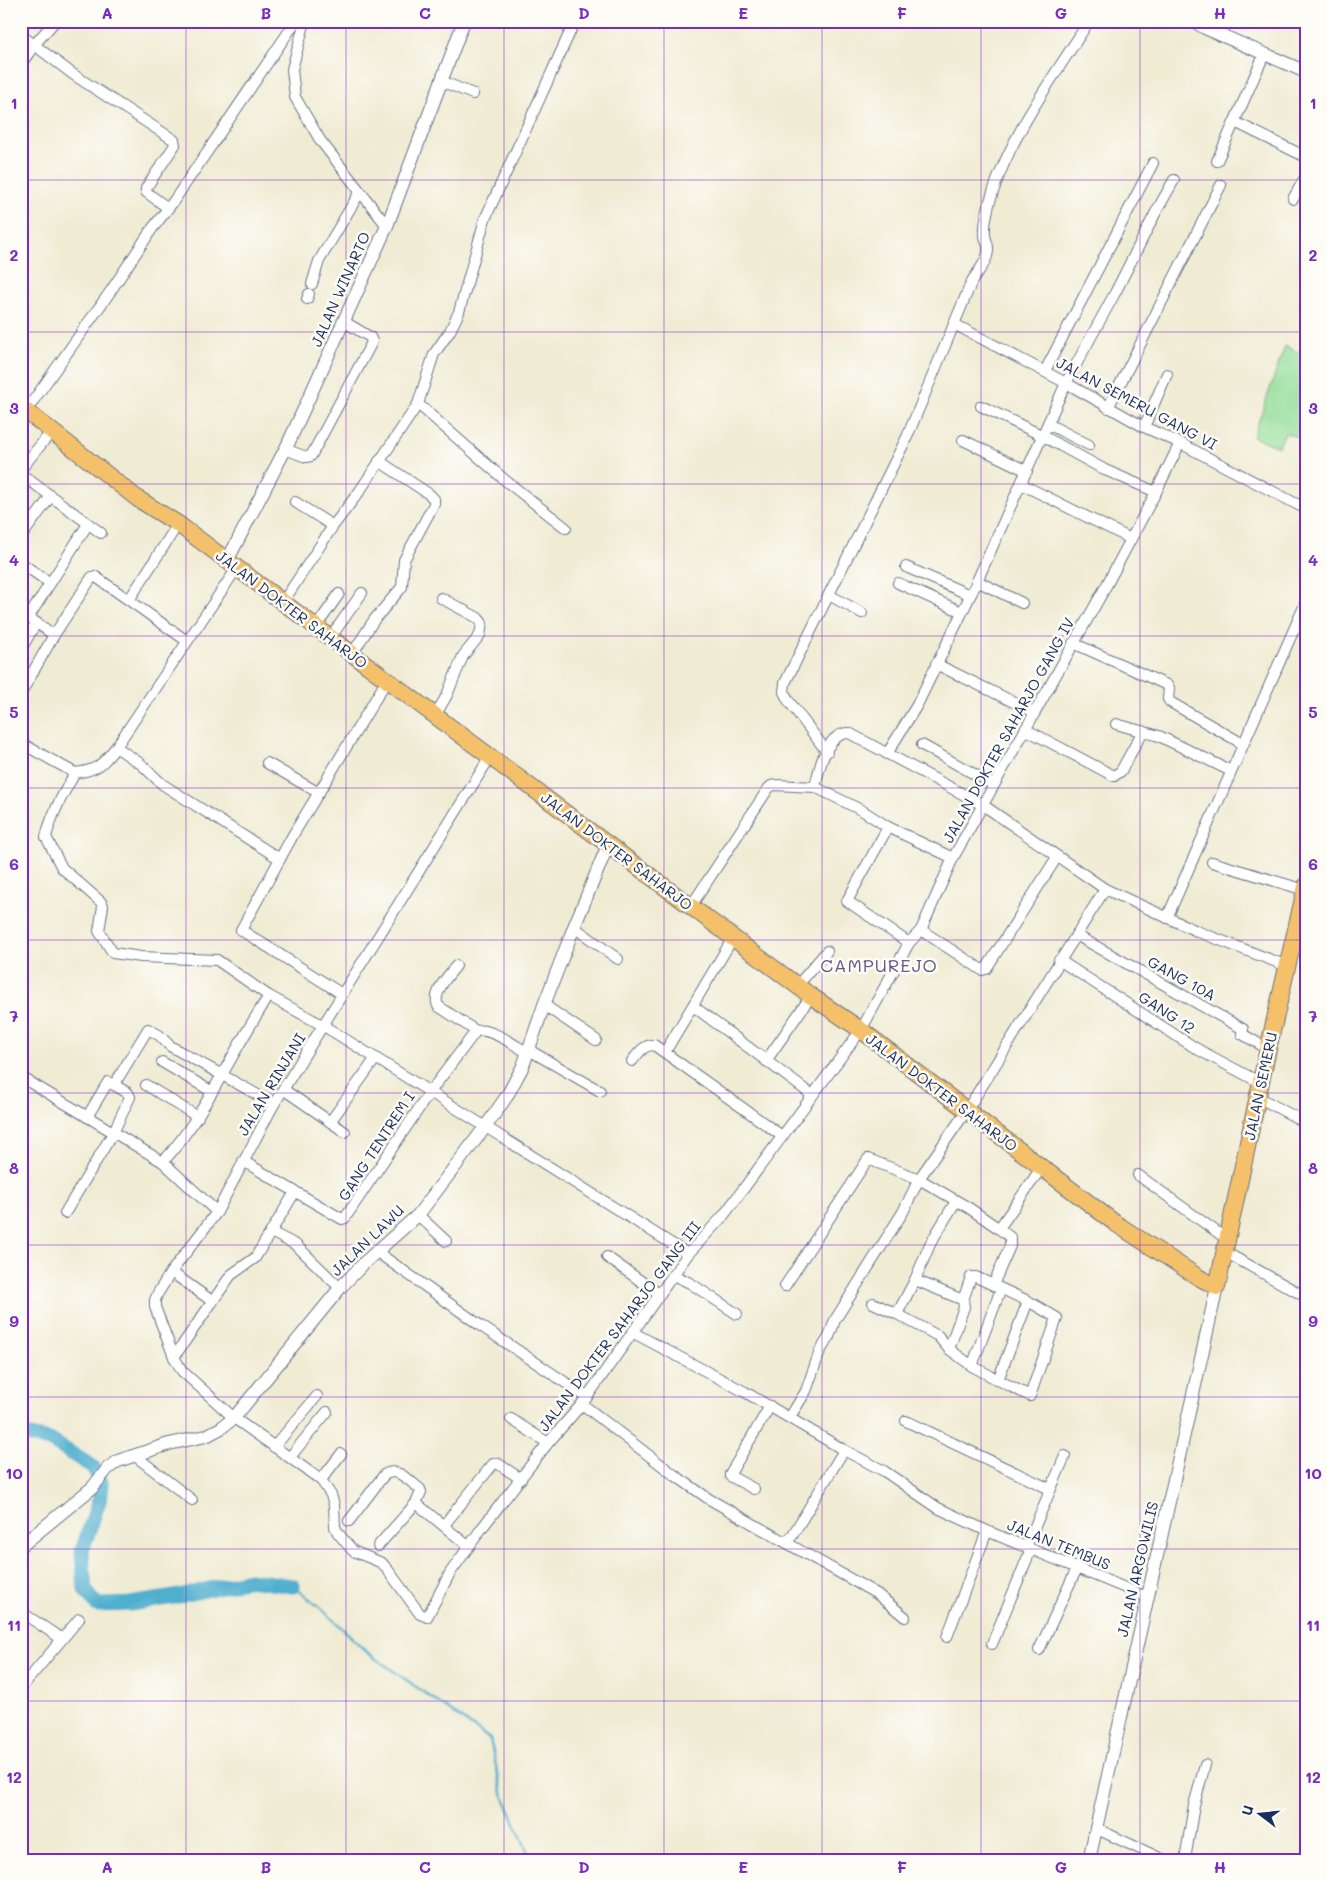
<svg xmlns="http://www.w3.org/2000/svg" width="1327" height="1881" font-family="Mali,sans-serif">
<style>
.green{fill:#94de9a;stroke:#58867c}
.lines{fill:none;stroke-linecap:round;stroke-linejoin:round}
.stream{stroke:#50afcf;stroke-width:2.5}
.river{stroke:#50afcf;stroke-width:15}
.minor-casing{stroke:#667187;stroke-width:12}
.tertiary-casing{stroke:#667187;stroke-width:14}
.trunk-casing{stroke:#667187;stroke-width:18}
.minor{stroke:#fff;stroke-width:10}
.tertiary{stroke:#fff;stroke-width:12}
.trunk{stroke:#f4c16b;stroke-width:16}
.grid{fill:none;stroke:#7b2cbf;stroke-width:1;stroke-opacity:0.55}
.labels{text-anchor:middle;dominant-baseline:central;stroke-width:5;stroke-linejoin:round;paint-order:stroke}
.street-label{font-size:15px;fill:#1b2f5e;stroke:#fdfcf7}
.quarter-label{font-size:18px;letter-spacing:1px;fill:#625988;stroke:#fdfcf7}
.neatline{fill:none;stroke:#7b2cbf;stroke-width:2}
.grid-label{font-size:16px;text-anchor:middle;font-weight:bold;fill:#7b2cbf}
</style>
<rect width="100%" height="100%" fill="#fdfcf7"/>
<filter id="ink" filterUnits="userSpaceOnUse"><feTurbulence type="fractalNoise" baseFrequency=".02" numOctaves="2"/><feDisplacementMap in="SourceGraphic" scale="10" xChannelSelector="R" yChannelSelector="G"/><feConvolveMatrix kernelMatrix="1 2 1 2 8 2 1 2 1" color-interpolation-filters="sRGB"/></filter>
<filter id="wash" filterUnits="userSpaceOnUse"><feTurbulence type="fractalNoise" baseFrequency=".0096" numOctaves="4" result="noise"/><feDisplacementMap in="SourceGraphic" scale="20" xChannelSelector="R" yChannelSelector="G"/><feGaussianBlur stdDeviation="1.12" result="paint"/><feColorMatrix in="noise" values="0 0 0 0 0 0 0 0 0 0 0 0 0 0 0 0 0 1.4 0 .05"/><feComposite in="paint" operator="in"/></filter>
<g filter="url(#wash)">
<rect width="100%" height="100%" fill="#f0ebd3"/>
<path class="green" d="M1285,346L1306,356V440L1285,433L1278,447L1253,437Z"/>
<g class="lines">
<path class="stream" d="M293,1586L322,1609L368,1653L490,1739L502,1793L531,1860"/>
<path class="river" d="M21,1434L50,1440L93,1467L101,1482V1495L82,1551L85,1590L97,1605L130,1604L174,1597L249,1580L293,1586"/>
</g>
</g>
<g filter="url(#ink)">
<g class="lines">
<g class="minor-casing">
<g id="minor">
<path d="M305,21L292,69L295,97L320,140L387,226"/>
<path d="M558,21L571,28"/>
<path d="M21,35L74,75L174,140L175,145L146,188V192L168,208"/>
<path d="M21,64L35,44L55,21"/>
<path d="M441,81L473,94"/>
<path d="M1235,122L1306,157"/>
<path d="M1217,161L1264,55"/>
<path d="M1293,199L1306,176"/>
<path d="M312,284L319,261L360,192"/>
<path d="M307,299L309,294"/>
<path d="M954,324L1066,383L1144,427L1180,443L1306,509"/>
<path d="M1045,371L1153,163"/>
<path d="M418,404L506,481L566,528"/>
<path d="M981,406L1043,436L1105,470L1156,492"/>
<path d="M1108,408L1221,185"/>
<path d="M26,411L110,292L152,229L173,202L296,21"/>
<path d="M1048,424L1089,445"/>
<path d="M1144,427L1167,374"/>
<path d="M963,440L1027,471"/>
<path d="M285,449L306,457L311,456L371,344L372,341L370,337L343,321"/>
<path d="M21,469L52,431"/>
<path d="M21,474L101,533"/>
<path d="M1021,484L1131,539"/>
<path d="M295,502L333,526"/>
<path d="M21,537L51,496"/>
<path d="M21,563L50,583"/>
<path d="M906,567L970,595"/>
<path d="M237,568L116,747C102,765 98,770 75,773C63,794 52,813 46,837L62,868L101,902L103,906L99,931L113,953L141,957L217,960L269,996"/>
<path d="M977,581L1022,603"/>
<path d="M898,583L962,612"/>
<path d="M829,595L862,613"/>
<path d="M129,600L178,524"/>
<path d="M283,602L333,526L359,492L418,404L434,354L450,331L459,312L485,219L575,21"/>
<path d="M21,612L54,635"/>
<path d="M28,618L88,524"/>
<path d="M316,627L339,594"/>
<path d="M330,638L362,593"/>
<path d="M1073,643L1167,685L1169,688L1168,699L1170,702L1243,744"/>
<path d="M21,649L36,623"/>
<path d="M352,654L374,620L402,587L404,560L434,504V499L429,494L379,461"/>
<path d="M936,664L1034,712"/>
<path d="M21,693L54,635L92,577H96L187,641"/>
<path d="M435,716L447,695L463,656L480,635L482,623L478,618L441,598"/>
<path d="M1116,724L1159,736L1231,771"/>
<path d="M1025,729L1114,776L1121,771L1143,731"/>
<path d="M21,743L75,773"/>
<path d="M922,745L994,785"/>
<path d="M116,747L141,764L162,784L280,859"/>
<path d="M827,752L788,700L784,692L785,683L907,437L972,281C978,271 987,263 988,251C989,245 986,241 985,236C984,224 988,206 992,195C1012,132 1054,77 1089,21"/>
<path d="M887,754L917,705L973,590L1066,383L1115,293L1156,212L1174,180"/>
<path d="M267,763L319,793"/>
<path d="M815,787C819,769 826,733 849,733L983,805L1105,889L1199,932L1287,966"/>
<path d="M888,827L847,901L909,943"/>
<path d="M1212,862L1305,890"/>
<path d="M691,906L768,789L771,786L775,785L815,787L863,811L888,827L953,858"/>
<path d="M1167,918L1306,602"/>
<path d="M574,927L618,959"/>
<path d="M921,930L982,970L986,969L1057,857"/>
<path d="M1076,935L1243,1029L1242,1034L1268,1049"/>
<path d="M1059,960L1197,1049L1261,1083"/>
<path d="M456,966C448,976 432,993 438,1006L476,1031L430,1092L688,1254"/>
<path d="M797,986L827,951"/>
<path d="M342,994L241,930L293,835L387,680"/>
<path d="M544,1005L596,1040"/>
<path d="M693,1006L812,1095"/>
<path d="M476,1031C490,1027 516,1046 528,1053"/>
<path d="M529,1050L600,1091"/>
<path d="M665,1052L733,938"/>
<path d="M632,1061C638,1054 644,1044 654,1045L782,1136"/>
<path d="M766,1061L811,996"/>
<path d="M162,1062L211,1091"/>
<path d="M21,1077L163,1162L217,1212"/>
<path d="M146,1085L198,1117"/>
<path d="M283,1089L345,1132"/>
<path d="M1258,1097L1306,1123"/>
<path d="M87,1117L108,1082L114,1085"/>
<path d="M330,1122L376,1058"/>
<path d="M163,1162C207,1113 232,1050 269,996L324,1026L430,1092L345,1218L342,1219L243,1161"/>
<path d="M1138,1175L1228,1240"/>
<path d="M956,1201L930,1244L915,1280L897,1314L938,1336L949,1349L972,1366L1001,1289"/>
<path d="M65,1213L113,1133L130,1097L128,1093L114,1085L148,1029L159,1035L170,1046L274,1104"/>
<path d="M418,1215L446,1241"/>
<path d="M271,1232L296,1245L340,1288"/>
<path d="M377,1252L481,1326L587,1397"/>
<path d="M1225,1252L1306,1297"/>
<path d="M607,1257L659,1294"/>
<path d="M171,1272L212,1301"/>
<path d="M673,1275L690,1283L737,1314"/>
<path d="M915,1280L963,1300L964,1307L949,1349"/>
<path d="M993,1285L1010,1246V1237L998,1228"/>
<path d="M785,1286L868,1159L919,1179L969,1208L998,1228L1000,1227L1042,1167"/>
<path d="M963,1300L971,1277H976L1028,1301L1057,1318L1030,1396L998,1380"/>
<path d="M873,1303L897,1314"/>
<path d="M632,1332L745,1392L844,1450L884,1471L938,1508L987,1531L1147,1597"/>
<path d="M174,1357L231,1275L255,1258L295,1192"/>
<path d="M972,1366L998,1380L1028,1301"/>
<path d="M582,1404L673,1474L709,1499L877,1594L905,1617"/>
<path d="M790,1417L806,1391L820,1351L829,1337L835,1320L903,1212L919,1179L967,1110L1105,889"/>
<path d="M511,1419L548,1443"/>
<path d="M906,1421L1050,1489"/>
<path d="M274,1447L317,1396"/>
<path d="M341,1454L321,1480L234,1418L182,1371L174,1357L155,1307V1300L158,1293L171,1272L217,1212L274,1104L490,757"/>
<path d="M134,1455L192,1500"/>
<path d="M290,1457L327,1412"/>
<path d="M321,1480L331,1495L334,1505L335,1527L338,1533L353,1551L382,1563L388,1570L420,1614L427,1617L450,1573L482,1528L548,1443L582,1404L688,1254L724,1215L861,1030L909,943L921,930L953,858L1105,588L1156,492L1180,443"/>
<path d="M754,1489L730,1476V1474L770,1406"/>
<path d="M416,1503L468,1546"/>
<path d="M349,1521L384,1475C397,1466 409,1481 420,1489L421,1492L416,1503L378,1546"/>
<path d="M444,1525L493,1464L497,1463L521,1479"/>
<path d="M787,1541L792,1536L844,1450"/>
<path d="M1026,1547L1065,1456"/>
<path d="M21,1612L62,1639"/>
<path d="M947,1637L987,1531"/>
<path d="M992,1644L1031,1549"/>
<path d="M1039,1650L1077,1568"/>
<path d="M21,1688L79,1619"/>
<path d="M1095,1828L1164,1860"/>
<path d="M1185,1860L1194,1805L1205,1765"/>
</g>
</g>
<g class="tertiary-casing">
<g id="tertiary">
<path d="M1193,21L1205,28L1306,72"/>
<path d="M227,561L288,444L387,226L464,21"/>
<path d="M21,1546L92,1488L108,1468L118,1461L169,1444L206,1436L221,1428L234,1418L340,1288L366,1261L418,1215L486,1126L507,1096L523,1066L544,1005L574,927L608,845"/>
<path d="M1089,1860L1217,1287"/>
</g>
</g>
<g class="trunk-casing">
<path id="trunk" d="M21,407L138,499L178,524L811,996L861,1030L1115,1223L1198,1277L1217,1287L1268,1049L1306,886"/>
</g>
<use href="#minor" class="minor"/>
<use href="#tertiary" class="tertiary"/>
<use href="#trunk" class="trunk"/>
</g>
</g>
<path class="grid" d="M186,21V1860M346,21V1860M504,21V1860M664,21V1860M822,21V1860M981,21V1860M1140,21V1860M21,180H1306M21,332H1306M21,484H1306M21,636H1306M21,788H1306M21,940H1306M21,1093H1306M21,1245H1306M21,1397H1306M21,1549H1306M21,1701H1306"/>
<g class="labels">
<g class="street-label">
<text transform="translate(340 289) rotate(-66)">JALAN WINARTO</text>
<text transform="translate(1137 403) rotate(28)">JALAN SEMERU GANG VI</text>
<text transform="translate(292 609) rotate(37)">JALAN DOKTER SAHARJO</text>
<text transform="translate(1008 730) rotate(-61)">JALAN DOKTER SAHARJO GANG IV</text>
<text transform="translate(617 851) rotate(37)">JALAN DOKTER SAHARJO</text>
<text transform="translate(1182 978) rotate(29)">GANG 10A</text>
<text transform="translate(1167 1012) rotate(33)">GANG 12</text>
<text transform="translate(271 1084) rotate(-59)">JALAN RINJANI</text>
<text transform="translate(1260 1086) rotate(-78)">JALAN SEMERU</text>
<text transform="translate(942 1092) rotate(37)">JALAN DOKTER SAHARJO</text>
<text transform="translate(376 1146) rotate(-57)">GANG TENTREM I</text>
<text transform="translate(367 1240) rotate(-44)">JALAN LAWU</text>
<text transform="translate(619 1326) rotate(-53)">JALAN DOKTER SAHARJO GANG III</text>
<text transform="translate(1059 1544) rotate(22)">JALAN TEMBUS</text>
<text transform="translate(1137 1569) rotate(-77)">JALAN ARGOWILIS</text>
</g>
<g class="quarter-label">
<text x="879" y="965">CAMPUREJO</text>
</g>
</g>
<rect width="1327" height="1881" fill="none" stroke="#fdfcf7" stroke-width="55"/>
<g transform="translate(1260 1814) rotate(286)" stroke="#fdfcf7" stroke-width="4" paint-order="stroke">
<path d="M0-4L9 19L0 12L-9 19Z" fill="#1b2f5e"/>
<text y="-8" font-size="14" font-weight="bold" text-anchor="middle" fill="#1b2f5e">U</text>
</g>
<rect x="28" y="28" width="1272" height="1826" class="neatline"/>
<g class="grid-label">
<text x="107" y="19">A</text>
<text x="266" y="19">B</text>
<text x="425" y="19">C</text>
<text x="584" y="19">D</text>
<text x="743" y="19">E</text>
<text x="902" y="19">F</text>
<text x="1061" y="19">G</text>
<text x="1220" y="19">H</text>
<text x="14" y="109">1</text>
<text x="1313" y="109">1</text>
<text x="14" y="261">2</text>
<text x="1313" y="261">2</text>
<text x="14" y="414">3</text>
<text x="1313" y="414">3</text>
<text x="14" y="566">4</text>
<text x="1313" y="566">4</text>
<text x="14" y="718">5</text>
<text x="1313" y="718">5</text>
<text x="14" y="870">6</text>
<text x="1313" y="870">6</text>
<text x="14" y="1022">7</text>
<text x="1313" y="1022">7</text>
<text x="14" y="1174">8</text>
<text x="1313" y="1174">8</text>
<text x="14" y="1327">9</text>
<text x="1313" y="1327">9</text>
<text x="14" y="1479">10</text>
<text x="1313" y="1479">10</text>
<text x="14" y="1631">11</text>
<text x="1313" y="1631">11</text>
<text x="14" y="1783">12</text>
<text x="1313" y="1783">12</text>
<text x="107" y="1873">A</text>
<text x="266" y="1873">B</text>
<text x="425" y="1873">C</text>
<text x="584" y="1873">D</text>
<text x="743" y="1873">E</text>
<text x="902" y="1873">F</text>
<text x="1061" y="1873">G</text>
<text x="1220" y="1873">H</text>
</g>
</svg>
